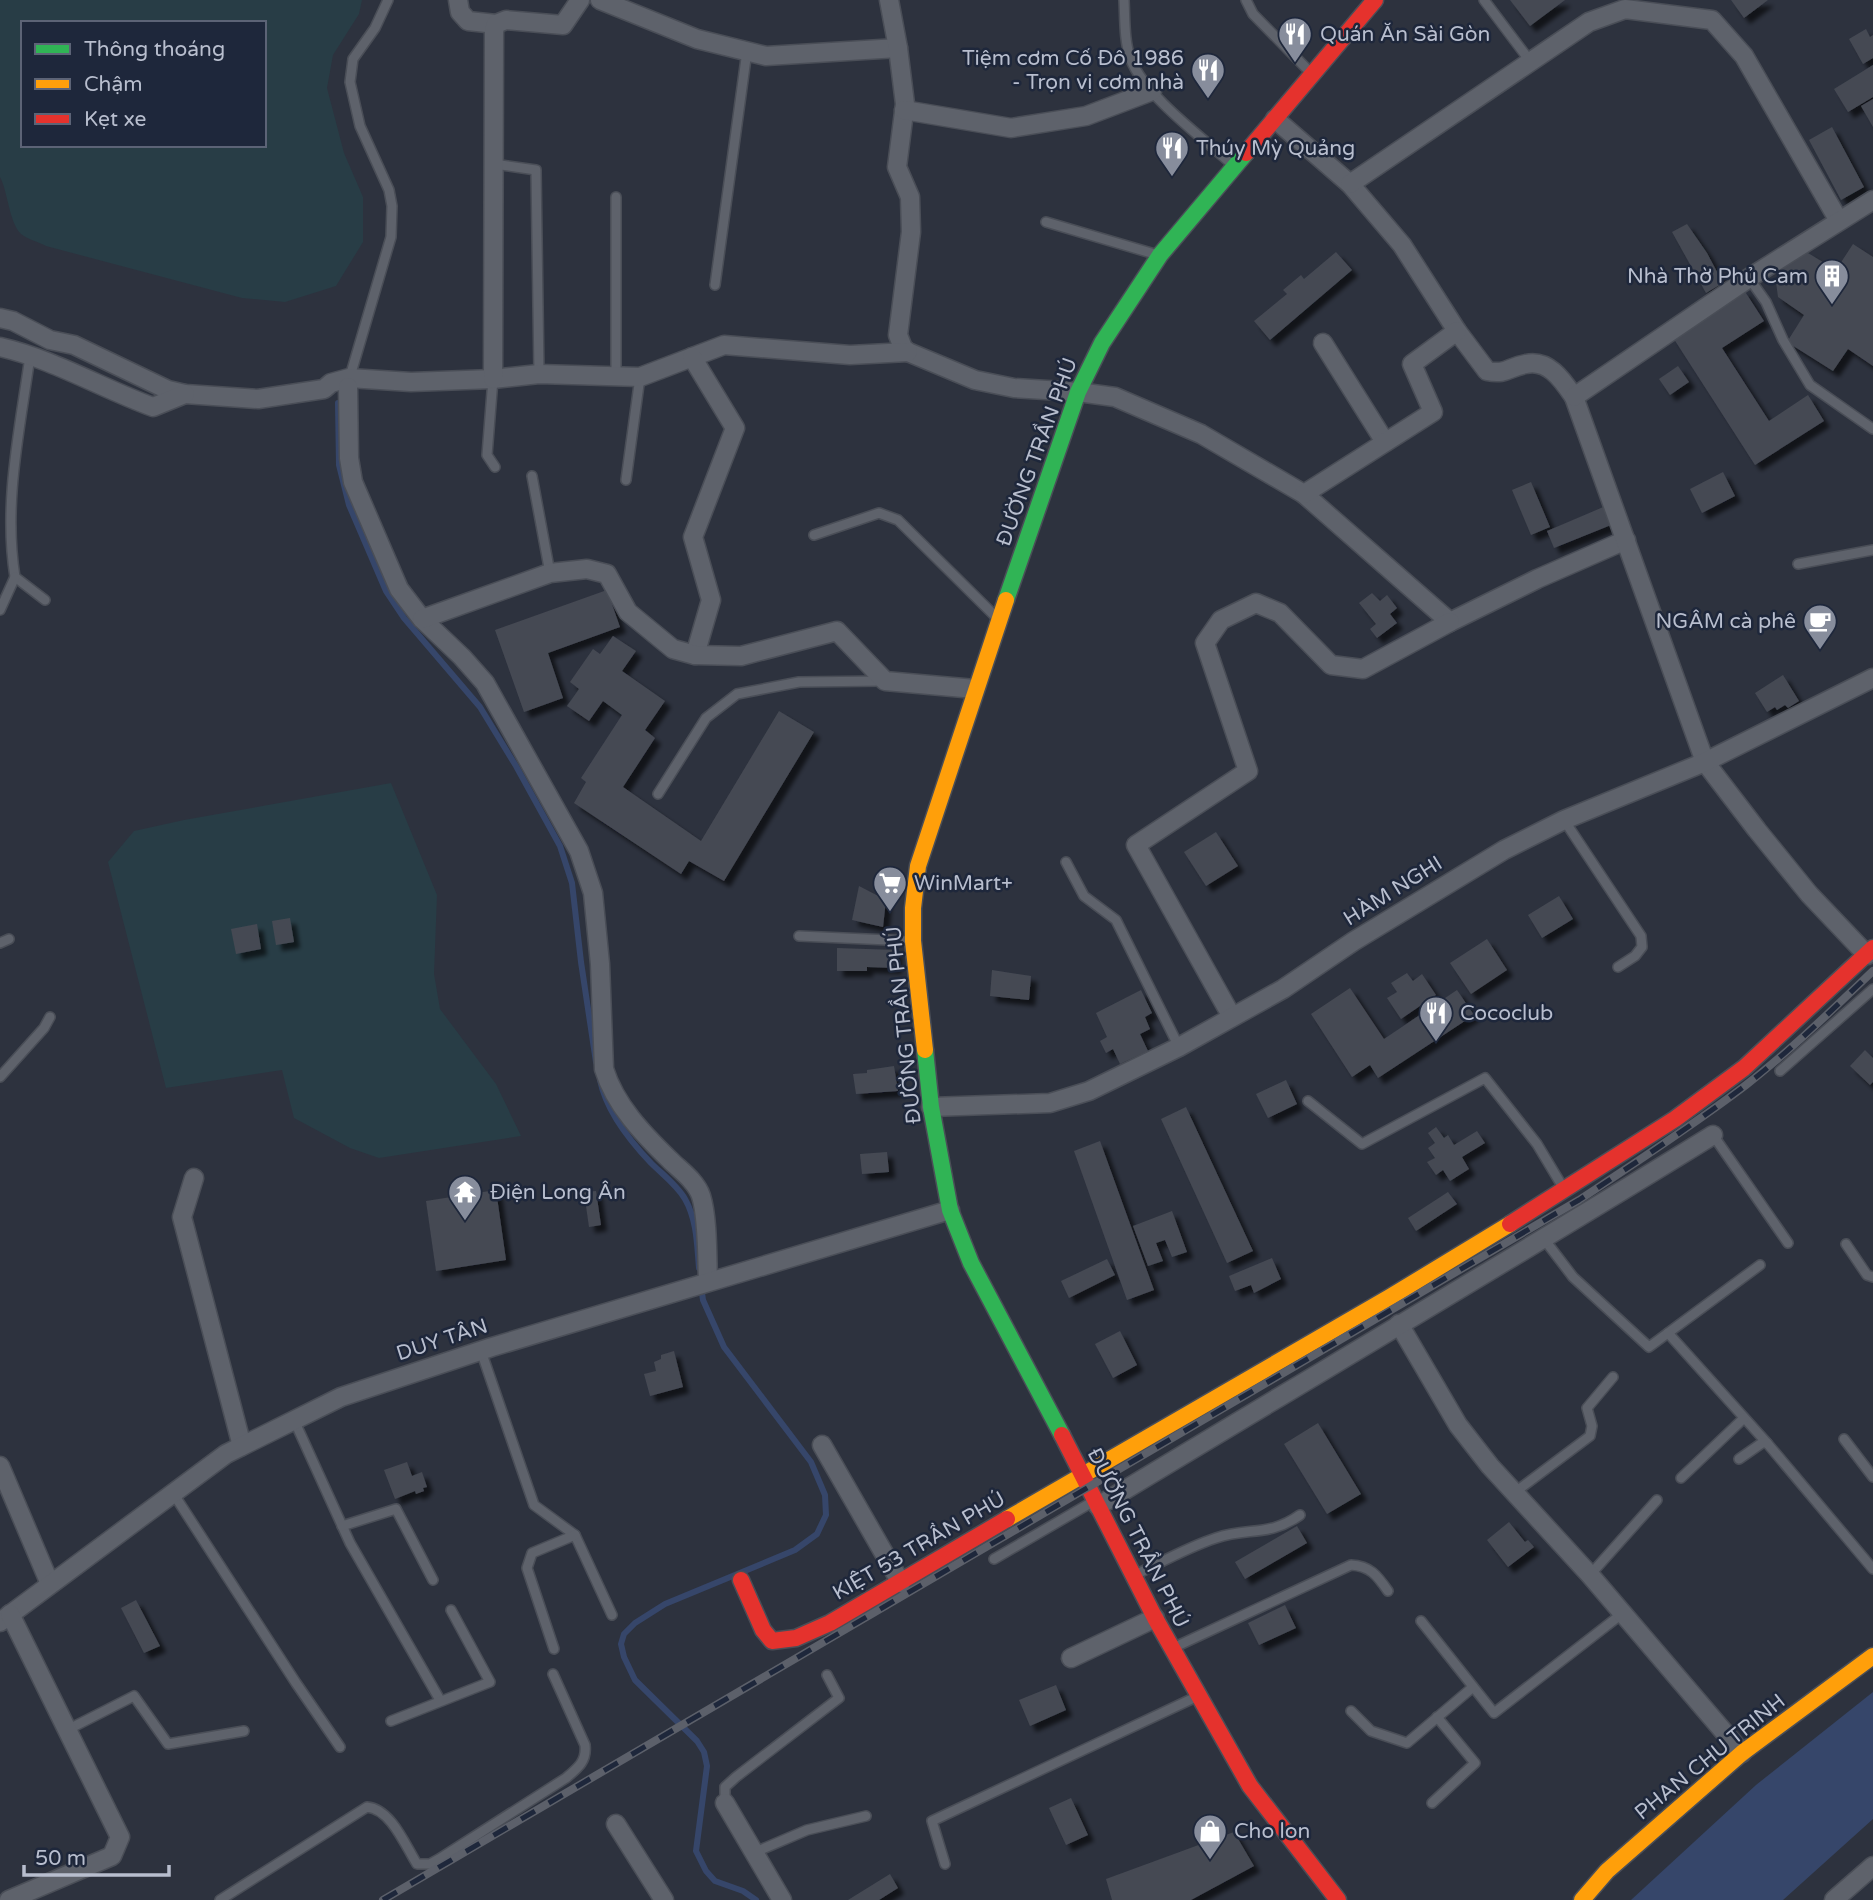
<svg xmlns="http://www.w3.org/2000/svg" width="1873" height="1900" font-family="'Varela Round',sans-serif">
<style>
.green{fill:#283d46;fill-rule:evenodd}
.water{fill:#36466a}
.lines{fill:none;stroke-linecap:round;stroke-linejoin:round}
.stream{stroke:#36466a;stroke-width:6}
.building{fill:#454953;filter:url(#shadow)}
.lane-casing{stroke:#4a4e57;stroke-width:12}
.street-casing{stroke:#4a4e57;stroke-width:21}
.fast-casing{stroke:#4a4e57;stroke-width:19}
.slow-casing{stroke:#4a4e57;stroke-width:19}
.jam-casing{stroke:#4a4e57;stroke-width:19}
.lane{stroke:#5e626b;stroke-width:9}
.street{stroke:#5e626b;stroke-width:18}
.fast{stroke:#30b455;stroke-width:16}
.slow{stroke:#ff9f0a;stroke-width:16}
.jam{stroke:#e5322d;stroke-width:16}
.rail-casing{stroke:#5c606a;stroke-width:8}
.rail{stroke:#1e273b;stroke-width:5;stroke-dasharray:16;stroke-linecap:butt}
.labels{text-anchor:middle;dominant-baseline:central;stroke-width:5;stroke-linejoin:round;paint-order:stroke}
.poi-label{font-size:21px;fill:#b8bece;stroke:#1e273b;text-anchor:start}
.street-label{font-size:21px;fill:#b8bece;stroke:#1e273b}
</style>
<defs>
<filter id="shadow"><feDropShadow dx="6" dy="6" stdDeviation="2" flood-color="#0009"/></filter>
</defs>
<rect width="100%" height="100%" fill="#2d323e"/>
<g class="green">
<path d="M0,0H362L359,14L333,55L327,88L344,153L363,197V242L336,286L285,302L242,298L46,246C39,242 27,239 21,234C9,222 8,192 0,177ZM23,23H264V145H23Z"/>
<path d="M391,783L437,895L434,974L440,1009L496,1084L521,1136L379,1158L350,1148L294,1118L282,1070L166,1088L108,862L134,831L184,820Z"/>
</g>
<path class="water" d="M1873,1692V1819L1783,1900H1631L1756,1785Z"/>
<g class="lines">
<g class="stream">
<path d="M338,403L339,465L349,505L386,591L404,618L480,707L516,766L560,846L572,883L581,962L596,1062"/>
<path d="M600,1080C606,1110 630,1141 651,1163C662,1174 677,1185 685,1199C697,1220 697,1245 699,1268"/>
<path d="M701,1286L703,1300L724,1347L811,1462L825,1495L826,1515L817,1534L795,1550L665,1604L635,1623L624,1634L621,1644L624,1657L635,1680L697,1741L704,1752L707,1766L696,1851L706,1871L715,1881L743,1891L756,1900"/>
</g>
</g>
<g class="building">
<path d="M1510,0H1565L1530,26Z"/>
<path d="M1731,0H1768L1744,18Z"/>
<path d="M1866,29L1870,37L1873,35V58L1863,64L1849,39Z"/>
<path d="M1873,65V97L1848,112L1834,89Z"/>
<path d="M1873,99V127L1861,106Z"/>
<path d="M1832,127L1864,187L1841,200L1809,140Z"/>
<path d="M1687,224L1707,253L1723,283L1706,293L1672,232Z"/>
<path d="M1853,244L1873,257V366L1848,349L1833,371L1787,342L1804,315L1778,297L1776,282L1783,267L1797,255L1808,253L1836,270Z"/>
<path d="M1336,252L1352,270L1270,340L1254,321L1287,294L1283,290L1301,275L1304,279Z"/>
<path d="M1744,290L1764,321L1722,348L1769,421L1808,395L1824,421L1755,465L1672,336Z"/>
<path d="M1678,366L1689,382L1670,395L1659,379Z"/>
<path d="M1723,472L1735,496L1702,513L1690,489Z"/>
<path d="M1531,482L1550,527L1531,535L1512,490Z"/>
<path d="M1608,505L1616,523L1554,548L1547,531Z"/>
<path d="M607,590L620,627L548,653L563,698L524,712L495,630Z"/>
<path d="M1372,593L1380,601L1387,595L1397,608L1390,614L1397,623L1377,638L1370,629L1376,624L1359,603Z"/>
<path d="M613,636L636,651L622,671L665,701L645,730L655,738L623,787L701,841L779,711L814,732L724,881L689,861L681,874L574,803L586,782L581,778L622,715L603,701L589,721L567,706L579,689L570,682L593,649L600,654Z"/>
<path d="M1783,675L1799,701L1788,708L1785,705L1777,710L1775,707L1767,712L1755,693Z"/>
<path d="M1216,832L1238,866L1206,886L1184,852Z"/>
<path d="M859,886L886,900L883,927L852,920Z"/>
<path d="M1559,896L1573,919L1542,938L1528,915Z"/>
<path d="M290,918L294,942L276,945L272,921Z"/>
<path d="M257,924L261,949L236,954L231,929Z"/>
<path d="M1487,939L1507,970L1471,994L1450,963Z"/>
<path d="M837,948L896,950V968L867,967V971H837Z"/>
<path d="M992,970L1031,976L1029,1000L990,996Z"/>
<path d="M1407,973L1413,981L1422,974L1436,995L1401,1019L1387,998L1397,992L1391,983Z"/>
<path d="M1350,988L1384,1039L1457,990L1474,1015L1378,1078L1370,1065L1352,1077L1311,1014Z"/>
<path d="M1141,990L1152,1013L1145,1017L1150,1029L1140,1034L1148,1051L1120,1064L1113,1049L1106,1053L1100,1041L1107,1037L1096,1013Z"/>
<path d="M1865,1050L1873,1058V1082L1870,1085L1850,1066Z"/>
<path d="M894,1066L898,1091L856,1094L853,1074L867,1073V1070Z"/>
<path d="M1286,1080L1297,1104L1268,1118L1256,1094Z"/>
<path d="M1186,1107L1253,1251L1227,1263L1161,1119Z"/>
<path d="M1436,1127L1444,1138L1448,1135L1454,1145L1477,1131L1485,1143L1462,1157L1469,1169L1450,1181L1443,1170L1436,1175L1427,1162L1435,1158L1428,1148L1435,1143L1428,1133Z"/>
<path d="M1100,1141L1154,1290L1127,1300L1074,1151Z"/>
<path d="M887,1152L889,1172L862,1174L860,1154Z"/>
<path d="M496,1190L506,1260L436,1271L426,1201Z"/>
<path d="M596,1191L601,1225L589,1227L584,1192Z"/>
<path d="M1448,1192L1457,1204L1416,1231L1408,1218Z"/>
<path d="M1172,1211L1187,1252L1172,1257L1165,1240L1156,1243L1163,1261L1148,1266L1133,1226Z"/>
<path d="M1272,1258L1281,1279L1254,1293L1251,1285L1235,1291L1229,1276Z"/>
<path d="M1107,1259L1115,1275L1069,1298L1061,1281Z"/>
<path d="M1120,1331L1137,1365L1113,1378L1095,1344Z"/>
<path d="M674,1351L683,1387L650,1396L644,1374L656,1371L654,1362L661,1359V1355Z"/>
<path d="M1318,1423L1361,1494L1327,1514L1284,1444Z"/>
<path d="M407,1462L412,1476L422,1472L427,1487L423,1488L424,1491L416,1494L415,1491L395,1499L384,1470Z"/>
<path d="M1509,1522L1525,1542L1528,1540L1534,1547L1508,1567L1487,1540Z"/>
<path d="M1297,1526L1307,1543L1245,1579L1235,1562Z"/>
<path d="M136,1600L160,1646L144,1653L121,1608Z"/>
<path d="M1285,1605L1296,1628L1259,1645L1248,1623Z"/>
<path d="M1056,1685L1066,1710L1030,1726L1019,1700Z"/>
<path d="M1071,1798L1088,1835L1066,1845L1049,1808Z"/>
<path d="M1234,1832L1254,1866L1191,1900H1112L1106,1879Z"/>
<path d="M890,1874L898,1888L879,1900H848Z"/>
</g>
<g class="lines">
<g class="lane-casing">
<g id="lane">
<path d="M1124,0C1125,19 1124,42 1131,60C1146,97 1203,138 1234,166"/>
<path d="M1246,0L1253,14L1312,74"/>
<path d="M1484,0L1530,61"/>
<path d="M494,164L536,170L539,374"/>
<path d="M616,197V376"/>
<path d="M1046,222L1158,255"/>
<path d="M1749,278L1766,302L1783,340L1810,385L1873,429"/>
<path d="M715,285L747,51"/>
<path d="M30,356C20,429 3,503 15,577L45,600"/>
<path d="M493,379L487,455L495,467"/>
<path d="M349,380L391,237L392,206L389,190L360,126L350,82L353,59L375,28L388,0"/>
<path d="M532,476L550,573"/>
<path d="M626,480L640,377"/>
<path d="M814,535L879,513L898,520L998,619"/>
<path d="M1798,564L1873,550"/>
<path d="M0,610L15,577"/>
<path d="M658,794L706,718L737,694L799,682L884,681"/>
<path d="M1564,820L1641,936L1642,947L1635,956L1618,967"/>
<path d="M1066,862L1084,896L1116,920L1179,1047"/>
<path d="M799,936L911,941"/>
<path d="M0,943L9,939"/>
<path d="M1780,1071L1873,989"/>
<path d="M0,1077L44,1028L50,1017"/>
<path d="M1308,1101L1362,1144L1485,1078L1537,1144L1564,1189"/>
<path d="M1713,1135L1788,1243"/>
<path d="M1544,1239L1573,1277L1649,1347L1760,1265"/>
<path d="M1846,1244L1867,1275L1873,1277"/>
<path d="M1668,1333L1767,1443"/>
<path d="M481,1351L534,1505L575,1535L612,1615"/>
<path d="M294,1420L350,1543L440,1700"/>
<path d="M1844,1439L1873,1477"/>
<path d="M1739,1459L1762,1443H1767L1873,1569"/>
<path d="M1681,1478L1744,1418"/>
<path d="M173,1493L296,1683L340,1747"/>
<path d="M1514,1493L1590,1436L1592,1426L1587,1408L1613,1377"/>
<path d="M342,1526L396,1509L433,1580"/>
<path d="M994,1559L1094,1501"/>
<path d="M1135,1575C1162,1562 1188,1547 1216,1538C1249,1527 1269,1537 1300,1515"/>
<path d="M1590,1575L1657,1500"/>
<path d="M1421,1621L1494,1713L1623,1613"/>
<path d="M1175,1647L1351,1565C1370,1566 1377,1575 1388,1591"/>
<path d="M554,1649L527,1568L532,1553L575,1535"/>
<path d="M1351,1711L1371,1731L1407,1743L1473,1687"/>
<path d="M391,1721L490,1682L451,1610"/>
<path d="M67,1730L134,1696L168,1744L244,1731"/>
<path d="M725,1803V1787L736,1777L839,1698L827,1675"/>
<path d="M1432,1803L1475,1763L1437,1717"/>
<path d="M753,1853L807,1830L866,1816"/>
<path d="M945,1864L932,1821L1196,1697"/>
<path d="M220,1900L367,1807C391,1809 405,1845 417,1864H430L439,1859L566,1778C578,1768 587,1761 585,1745L553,1674"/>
</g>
</g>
<g class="street-casing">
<g id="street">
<path d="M458,0L460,12L468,21L496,24"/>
<path d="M600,0L697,39L766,56L898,48"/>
<path d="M889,0L898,48L905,104L897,167L910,197L911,232L898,335L903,348L908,352L975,380L1014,388L1078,392L1115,397L1201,434L1304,494L1450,622L1537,579L1626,540"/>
<path d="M904,110L1011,128L1086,116L1152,91"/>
<path d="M1275,119L1350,184L1402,245L1457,331L1487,371C1507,375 1508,367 1526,364C1549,359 1563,381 1574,397L1705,762L1757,830L1809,894L1867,955"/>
<path d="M1350,184L1589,22L1625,9L1712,20L1744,56L1839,221"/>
<path d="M0,318L13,321L50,340L74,345L168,390L185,394L258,399L324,389L331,383L349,378L411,382L493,379L539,374L640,377L724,345L850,355L908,352"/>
<path d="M1323,343L1385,442"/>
<path d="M0,347C53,359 101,388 153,407L185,394"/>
<path d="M692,357L735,428L693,537L711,600L695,655"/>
<path d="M493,379L494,31L496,24L506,20L563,25L580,0"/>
<path d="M348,387L349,458L353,482L399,589L422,619L462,657L485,683L579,851L593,893L600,964L604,1069C615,1105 643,1134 670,1160C680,1170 696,1181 701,1196C708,1218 707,1258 708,1282"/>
<path d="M1574,397L1749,278L1873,200"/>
<path d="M1304,494L1433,412L1412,364L1457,331"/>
<path d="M422,619L550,573L587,569L607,574L628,612L673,649L695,655L741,656L837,631L885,681L975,689"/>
<path d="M1232,1017L1136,845L1248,771L1205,643L1221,620L1256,603L1280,613L1331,665L1363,669L1450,622"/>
<path d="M931,1107L1050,1103L1089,1091L1179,1047L1283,989L1354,941L1504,850L1564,820L1705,762L1873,678"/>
<path d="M194,1178L182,1217L242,1446"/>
<path d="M1399,1324L1458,1425L1490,1466L1590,1575L1742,1753"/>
<path d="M822,1445L901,1583"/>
<path d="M0,1466L50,1584"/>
<path d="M1098,1506C1303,1382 1509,1261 1713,1135"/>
<path d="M0,1622L226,1454L341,1397L492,1347L950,1210"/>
<path d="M1071,1658L1155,1618"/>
<path d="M725,1803L782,1900"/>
<path d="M616,1824L664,1900"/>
<path d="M9,1900L112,1856L120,1837L10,1614"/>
<path d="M1834,1900L1873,1866"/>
</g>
</g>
<g class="fast-casing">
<g id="fast">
<path d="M1006,600L1078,392L1102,343L1160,255L1246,153"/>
<path d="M925,1050L931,1107L950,1210L971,1263L1062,1435"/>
</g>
</g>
<g class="slow-casing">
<g id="slow">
<path d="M925,1050L913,941V908L918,866L1006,600"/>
<path d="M1007,1519L1390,1297L1510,1224"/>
<path d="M1582,1900L1607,1871L1742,1753L1873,1656"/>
</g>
</g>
<g class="jam-casing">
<g id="jam">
<path d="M1246,153L1375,0"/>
<path d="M1510,1224L1675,1119L1744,1068L1873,948"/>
<path d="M1062,1435L1155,1618L1250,1786L1338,1900"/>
<path d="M741,1580L763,1630L772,1641L796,1638L830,1623L1007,1519"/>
</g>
</g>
<use href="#lane" class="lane"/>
<use href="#street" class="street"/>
<use href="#fast" class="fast"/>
<use href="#slow" class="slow"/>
<use href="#jam" class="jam"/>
<g class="rail-casing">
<path id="rail" d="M383,1900L1579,1200C1635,1163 1692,1126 1746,1085C1791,1050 1832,1010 1873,971"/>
</g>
<use href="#rail" class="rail"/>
</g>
<defs>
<g id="restaurant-pin" transform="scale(1.75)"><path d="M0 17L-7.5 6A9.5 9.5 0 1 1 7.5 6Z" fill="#878d9c" stroke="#1e273b"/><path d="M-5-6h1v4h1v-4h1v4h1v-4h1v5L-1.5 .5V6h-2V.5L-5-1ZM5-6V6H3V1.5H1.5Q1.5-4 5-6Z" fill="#fff"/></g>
<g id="building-pin" transform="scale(1.75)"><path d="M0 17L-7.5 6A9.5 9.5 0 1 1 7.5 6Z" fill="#878d9c" stroke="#1e273b"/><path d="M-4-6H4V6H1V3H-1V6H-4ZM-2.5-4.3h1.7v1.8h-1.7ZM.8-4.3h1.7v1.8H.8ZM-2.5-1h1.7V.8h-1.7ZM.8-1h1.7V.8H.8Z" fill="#fff"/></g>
<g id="cafe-pin" transform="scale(1.75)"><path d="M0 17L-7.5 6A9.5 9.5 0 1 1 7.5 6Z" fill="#878d9c" stroke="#1e273b"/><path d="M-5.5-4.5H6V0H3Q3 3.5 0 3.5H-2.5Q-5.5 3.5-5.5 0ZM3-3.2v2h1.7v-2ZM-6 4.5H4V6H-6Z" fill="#fff"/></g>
<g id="supermarket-pin" transform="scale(1.75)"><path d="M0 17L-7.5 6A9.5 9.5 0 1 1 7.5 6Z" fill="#878d9c" stroke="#1e273b"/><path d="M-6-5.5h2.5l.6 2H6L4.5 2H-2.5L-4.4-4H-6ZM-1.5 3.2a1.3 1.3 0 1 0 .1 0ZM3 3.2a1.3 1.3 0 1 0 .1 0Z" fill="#fff"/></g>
<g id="temple-pin" transform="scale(1.75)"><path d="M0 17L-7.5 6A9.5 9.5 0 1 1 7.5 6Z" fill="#878d9c" stroke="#1e273b"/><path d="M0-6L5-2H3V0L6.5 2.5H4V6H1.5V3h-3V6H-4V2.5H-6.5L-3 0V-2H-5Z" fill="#fff"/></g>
<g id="shop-pin" transform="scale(1.75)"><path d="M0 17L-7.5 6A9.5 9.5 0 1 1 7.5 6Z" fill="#878d9c" stroke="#1e273b"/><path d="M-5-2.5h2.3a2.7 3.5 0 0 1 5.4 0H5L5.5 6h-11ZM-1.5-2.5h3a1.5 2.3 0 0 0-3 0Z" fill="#fff"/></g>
</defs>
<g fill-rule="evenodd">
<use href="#restaurant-pin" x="1295" y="34"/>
<use href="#restaurant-pin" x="1208" y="70"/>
<use href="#restaurant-pin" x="1172" y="148"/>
<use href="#building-pin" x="1832" y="276"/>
<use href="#cafe-pin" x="1820" y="621"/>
<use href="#supermarket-pin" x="890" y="883"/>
<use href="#restaurant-pin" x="1436" y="1013"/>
<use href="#temple-pin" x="465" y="1192"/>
<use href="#shop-pin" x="1210" y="1831"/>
</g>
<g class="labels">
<g class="poi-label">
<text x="1320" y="34">Quán Ăn Sài Gòn</text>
<text x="1184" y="58" text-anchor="end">Tiệm cơm Cố Đô 1986<tspan x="1184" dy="24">- Trọn vị cơm nhà</tspan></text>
<text x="1196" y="148">Thúy Mỳ Quảng</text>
<text x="1808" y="276" text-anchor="end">Nhà Thờ Phủ Cam</text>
<text x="1796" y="621" text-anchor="end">NGÂM cà phê</text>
<text x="914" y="883">WinMart+</text>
<text x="1460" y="1013">Cococlub</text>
<text x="490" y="1192">Điện Long Ân</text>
<text x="1234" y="1831">Cho lon</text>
</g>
<g class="street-label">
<text transform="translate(1037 452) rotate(-70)">ĐƯỜNG TRẦN PHÚ</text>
<text transform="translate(1393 891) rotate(-32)">HÀM NGHI</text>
<text transform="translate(904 1025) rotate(-96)">ĐƯỜNG TRẦN PHÚ</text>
<text transform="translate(442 1340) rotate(-18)">DUY TÂN</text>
<text transform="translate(1138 1538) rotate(63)">ĐƯỜNG TRẦN PHÚ</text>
<text transform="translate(919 1546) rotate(-30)">KIỆT 53 TRẦN PHÚ</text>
<text transform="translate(1710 1757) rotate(-39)">PHAN CHU TRINH</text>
</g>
</g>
<rect x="21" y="21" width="245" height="126" fill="#1e273b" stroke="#5c6376" stroke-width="2"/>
<rect x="35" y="44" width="35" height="10" fill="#30b455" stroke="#5c6376" stroke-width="2"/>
<text x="84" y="56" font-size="21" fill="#b8bece">Thông thoáng</text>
<rect x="35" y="79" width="35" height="10" fill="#ff9f0a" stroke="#5c6376" stroke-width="2"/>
<text x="84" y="91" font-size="21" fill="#b8bece">Chậm</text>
<rect x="35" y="114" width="35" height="10" fill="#e5322d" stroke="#5c6376" stroke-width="2"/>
<text x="84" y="126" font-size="21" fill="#b8bece">Kẹt xe</text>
<path d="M24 1865v10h145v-10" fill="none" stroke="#b8bece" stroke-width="3.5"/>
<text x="35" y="1865" font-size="21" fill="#b8bece" stroke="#1e273b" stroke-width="5" paint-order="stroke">50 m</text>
</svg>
